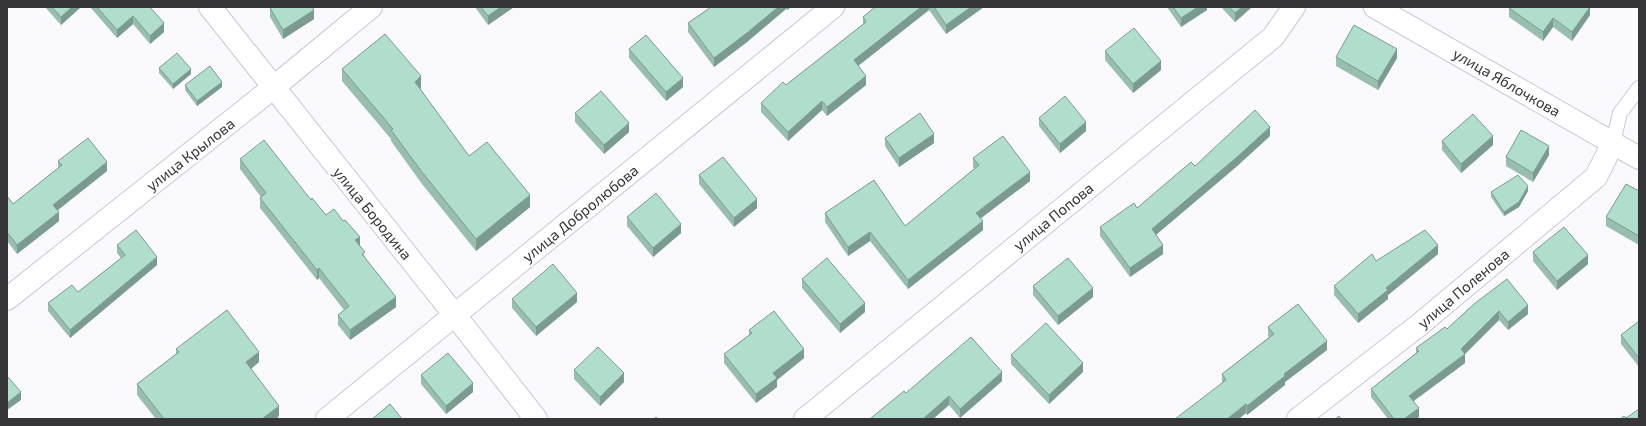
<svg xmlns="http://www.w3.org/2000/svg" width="1646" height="426" font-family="'Exo 2',sans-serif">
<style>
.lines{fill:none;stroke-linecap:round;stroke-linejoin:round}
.service-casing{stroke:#cbc8d4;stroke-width:16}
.minor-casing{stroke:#cbc8d4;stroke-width:24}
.service{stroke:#fff;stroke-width:14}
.minor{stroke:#fff;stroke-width:22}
.wall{fill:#98beb0}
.shaded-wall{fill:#7c9b90}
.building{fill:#b1ddcd;stroke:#7c9b90}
.labels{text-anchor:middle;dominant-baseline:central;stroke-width:4;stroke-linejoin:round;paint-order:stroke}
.street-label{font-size:15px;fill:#363539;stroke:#fff}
</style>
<rect width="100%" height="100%" fill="#faf9fe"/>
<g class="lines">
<g class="service-casing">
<path id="service" d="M1613,143L1620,113L1639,88"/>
</g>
<g class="minor-casing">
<g id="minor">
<path d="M210,7L454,314L536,419"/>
<path d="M1375,7L1639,158"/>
<path d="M7,299L274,87L371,7"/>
<path d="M327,419L833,7"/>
<path d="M805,419L1273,37L1294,7"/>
<path d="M1298,419L1419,325L1596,177L1613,143"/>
</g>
</g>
<use href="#service" class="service"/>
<use href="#minor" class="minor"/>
</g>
<g class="wall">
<path d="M45,7H81L61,25Z"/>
<path d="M90,7H150L164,32L150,44L133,24L117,38Z"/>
<path d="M475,7H514L488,25Z"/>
<path d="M711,7H791L787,10L786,9L747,42L714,67L688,32V23Z"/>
<path d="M875,7H984L946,34L929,10L858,66L866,85L827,116L822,110L788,141L761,112V103L786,85L863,24V17Z"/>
<path d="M1167,7H1207V10L1181,27Z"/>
<path d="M1221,7H1252L1235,22Z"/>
<path d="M1590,7V15L1572,41L1553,27L1543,41L1509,17V8Z"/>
<path d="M270,8L314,19L283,39L270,17Z"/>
<path d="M629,49L683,87L666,101L629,58Z"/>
<path d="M1105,51L1161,70L1133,93L1105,60Z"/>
<path d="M1336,57L1397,58L1378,90L1336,66Z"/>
<path d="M159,68L191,74L173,89L159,73Z"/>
<path d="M342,69L421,88L420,89L469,156L530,207L476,251L422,184L391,141V139L342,81Z"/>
<path d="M185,85L222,87L197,106L185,90Z"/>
<path d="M575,113L629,132L604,154L575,122Z"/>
<path d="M1039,118L1086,131L1060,153L1039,126Z"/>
<path d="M1270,136L1236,167L1156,235L1163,254L1130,277L1100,236V227L1137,208L1195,166Z"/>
<path d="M885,138L934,143L899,167L885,146Z"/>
<path d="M1442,141L1493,145L1461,173L1442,150Z"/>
<path d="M1549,155L1533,182L1506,166V157Z"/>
<path d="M973,158L1030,181L981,218L983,230L908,289L870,241L848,256L825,222V213L905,226L974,169L973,167Z"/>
<path d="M240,159L311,200L326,215L360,246L365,257L396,307L350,340L338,325V315L344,310L319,278L317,280L272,223L260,208V198L261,197L240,169Z"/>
<path d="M58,161L107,171L57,210L59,221L17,254L7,241V196L13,204L58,168Z"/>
<path d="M699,175L757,208L734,227L699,184Z"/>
<path d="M1528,191L1519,207L1504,216L1491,197V192Z"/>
<path d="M1639,191V245L1606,226V217Z"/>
<path d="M627,217L681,233L653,257L627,226Z"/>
<path d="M117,245L157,265L70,338L48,311V303L78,292L121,258L117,253Z"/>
<path d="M1533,252L1588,264L1557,290L1533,261Z"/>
<path d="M1438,254L1388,295V299L1358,323L1334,295V286L1376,261Z"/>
<path d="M802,279L865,312L840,333L802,288Z"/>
<path d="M1033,286L1093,297L1058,325L1033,295Z"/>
<path d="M512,299L577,302L536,336L512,308Z"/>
<path d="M1474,304L1528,314L1508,330L1499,320L1465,354V363L1414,401L1419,417L1416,419H1388L1371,397V389L1416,353V348L1447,329Z"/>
<path d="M1639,321V367L1621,344V335Z"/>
<path d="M1268,327L1327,350L1285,382V385L1247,415L1222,383V374L1269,337L1268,336Z"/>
<path d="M749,330L804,358L777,380V387L756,403L724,363V354L749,335Z"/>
<path d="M176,349L259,362L251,369L279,416L276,419H156L137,395V384L176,354Z"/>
<path d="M1011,355L1083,372L1049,404L1011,364Z"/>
<path d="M574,370L624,382L600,406L574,379Z"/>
<path d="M421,375L473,392L446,414L421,384Z"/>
<path d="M1002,381L960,418L949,405L933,419H871L906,393Z"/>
</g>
<g class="shaded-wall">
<path d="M72,7H81L61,25V17Z"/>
<path d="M501,7H514L488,25V16Z"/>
<path d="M778,7H786V9L747,42L714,67V58Z"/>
<path d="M787,7H791L787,10Z"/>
<path d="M921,7H929V10L854,69V60Z"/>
<path d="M971,7H984L946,34V25Z"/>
<path d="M1198,7H1207V10L1181,27V18Z"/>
<path d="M1242,7H1252L1235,22V13Z"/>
<path d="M1590,7V15L1572,41V32Z"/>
<path d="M314,10V19L283,39V30Z"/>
<path d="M133,16V24L117,38V30Z"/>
<path d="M1553,18V27L1543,41V32Z"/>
<path d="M164,23V32L150,44V36Z"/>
<path d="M1397,49V58L1378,90V81Z"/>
<path d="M1161,61V70L1133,93V84Z"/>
<path d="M191,69V74L173,89V84Z"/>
<path d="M421,76V88L415,93V82Z"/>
<path d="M866,76V85L827,116V107Z"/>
<path d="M683,78V87L666,101V92Z"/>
<path d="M222,82V87L197,106V101Z"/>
<path d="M822,101V110L788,141V132Z"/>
<path d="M1086,122V131L1060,153V144Z"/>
<path d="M629,123V132L604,154V145Z"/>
<path d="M1270,127V136L1236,167L1152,238V229Z"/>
<path d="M934,134V143L899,167V158Z"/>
<path d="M1493,136V145L1461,173V164Z"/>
<path d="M1549,146V155L1533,182V173Z"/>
<path d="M107,162V171L53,214V205Z"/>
<path d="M1030,172V181L976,222V213Z"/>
<path d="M1528,186V191L1519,207L1504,216V212Z"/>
<path d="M530,195V207L476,251V239Z"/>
<path d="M757,199V208L734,227V218Z"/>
<path d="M59,212V221L17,254V245Z"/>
<path d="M983,221V230L908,289V280Z"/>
<path d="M681,224V233L653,257V248Z"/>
<path d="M870,232V241L848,256V247Z"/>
<path d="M360,237V247L355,240Z"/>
<path d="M1163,245V254L1130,277V268Z"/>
<path d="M1438,245V254L1388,295V299L1358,323V314L1386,288Z"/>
<path d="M1588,255V264L1557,290V281Z"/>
<path d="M157,257V265L70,338V330Z"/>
<path d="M319,268V278L317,280V270Z"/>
<path d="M1093,288V297L1058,325V316Z"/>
<path d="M577,293V302L536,336V327Z"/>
<path d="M396,297V307L350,340V330Z"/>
<path d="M865,303V312L840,333V324Z"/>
<path d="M1528,305V314L1508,330V322Z"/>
<path d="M1499,311V320L1462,357L1465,354V363L1409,404V396L1461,349Z"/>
<path d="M1327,341V350L1285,382V385L1247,415V406L1284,374Z"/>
<path d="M804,349V358L777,380V387L756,403V394L773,373Z"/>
<path d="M259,352V362L246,373V362Z"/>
<path d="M1083,363V372L1049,404V395Z"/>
<path d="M1002,372V381L960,418V409Z"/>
<path d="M624,373V382L600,406V397Z"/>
<path d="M473,383V392L446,414V406Z"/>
<path d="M21,392V400L7,410V403Z"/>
<path d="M949,396V405L933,419H923Z"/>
<path d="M1246,404V413L1239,419H1227Z"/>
<path d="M279,406V416L276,419H262Z"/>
<path d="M1419,408V417L1416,419H1404Z"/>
</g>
<g class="building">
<path d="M52,7H72L61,17Z"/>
<path d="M97,7H150L164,23L150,36L133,16L117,30Z"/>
<path d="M272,7H312L314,10L283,30L270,8Z"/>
<path d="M481,7H501L488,16Z"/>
<path d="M711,7H778L747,33L714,58L688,23Z"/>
<path d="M875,7H921L854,60L866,76L827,107L822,101L788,132L761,103L783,82L786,85L866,22L863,17Z"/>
<path d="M934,7H971L946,25Z"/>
<path d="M1173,7H1198L1181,18Z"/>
<path d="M1229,7H1242L1235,13Z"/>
<path d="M1510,7H1590L1572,32L1553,18L1543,32L1509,8Z"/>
<path d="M1354,25L1397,49L1378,81L1336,57Z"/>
<path d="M1134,28L1161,61L1133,84L1105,51Z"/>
<path d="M385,34L421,76L415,82L469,156L487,142L530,195L476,239L422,172L391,130L393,129L342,69Z"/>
<path d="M646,35L683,78L666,92L629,49Z"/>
<path d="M177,53L191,69L173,84L159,68Z"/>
<path d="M210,66L222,82L197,101L185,85Z"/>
<path d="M601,91L629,123L604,145L575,113Z"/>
<path d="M1065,96L1086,122L1060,144L1039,118Z"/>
<path d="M1255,110L1270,127L1236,158L1152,229L1163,245L1130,268L1100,227L1134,203L1137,208L1191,162L1195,166Z"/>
<path d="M920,113L934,134L899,158L885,138Z"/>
<path d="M1473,114L1493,136L1461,164L1442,141Z"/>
<path d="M1521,130L1549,146L1533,173L1506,157Z"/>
<path d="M1003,136L1030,172L976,213L983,221L908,280L870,232L848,247L825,213L874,180L905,226L979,165L973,158Z"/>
<path d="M88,138L107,162L53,205L59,212L17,245L7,232V196L13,204L62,165L58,161Z"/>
<path d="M264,140L311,200L312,198L326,215L334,209L343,221L345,220L360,237L355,240L365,252L362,254L396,297L350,330L338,315L349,306L319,268L317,270L272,213L260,198L266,193L240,159Z"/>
<path d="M723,157L757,199L734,218L699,175Z"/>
<path d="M1518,175L1528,186L1519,202L1504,212L1491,192Z"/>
<path d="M1626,184L1639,191V236L1606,217Z"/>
<path d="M656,193L681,224L653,248L627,217Z"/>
<path d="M1564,227L1588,255L1557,281L1533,252Z"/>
<path d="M136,230L157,257L70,330L48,303L72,285L78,292L125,255L117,245Z"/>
<path d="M1425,230L1438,245L1386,288L1388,290L1358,314L1334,286L1372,254L1376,261Z"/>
<path d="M827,258L865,303L840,324L802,279Z"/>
<path d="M1068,258L1093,288L1058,316L1033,286Z"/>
<path d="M553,264L577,293L536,327L512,299Z"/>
<path d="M1507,279L1528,305L1508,322L1499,311L1461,349L1465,354L1409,396L1419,408L1404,419H1394L1371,389L1419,351L1416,348L1445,327L1447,329L1474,304Z"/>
<path d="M1298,304L1327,341L1284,374L1285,376L1247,406L1246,404L1227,419H1175L1226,380L1222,374L1274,334L1268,327Z"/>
<path d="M227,310L259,352L246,362L279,406L262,419H164L137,384L179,352L176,349Z"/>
<path d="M774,311L804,349L773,373L777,378L756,394L724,354L752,333L749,330Z"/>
<path d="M1639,321V358L1621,335Z"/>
<path d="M1046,323L1083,363L1049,395L1011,355Z"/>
<path d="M971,337L1002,372L960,409L949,396L923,419H871V418L904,391L906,393Z"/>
<path d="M598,347L624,373L600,397L574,370Z"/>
<path d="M448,353L473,383L446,406L421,375Z"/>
<path d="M7,376L21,392L7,403Z"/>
<path d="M390,404L402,419H372Z"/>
<path d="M1639,409V419H1620L1624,416L1626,418Z"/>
<path d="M1339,416L1341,419H1335Z"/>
<path d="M656,417L658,419H654Z"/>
</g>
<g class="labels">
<g class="street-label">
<text transform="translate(1507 82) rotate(30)">улица Яблочкова</text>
<text transform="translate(190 154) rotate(-38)">улица Крылова</text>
<text transform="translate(373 213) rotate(51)">улица Бородина</text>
<text transform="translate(580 213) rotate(-39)">улица Добролюбова</text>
<text transform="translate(1053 216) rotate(-39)">улица Попова</text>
<text transform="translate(1463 288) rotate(-40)">улица Поленова</text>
</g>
</g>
<rect width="1646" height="426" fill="none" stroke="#363539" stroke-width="16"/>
</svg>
